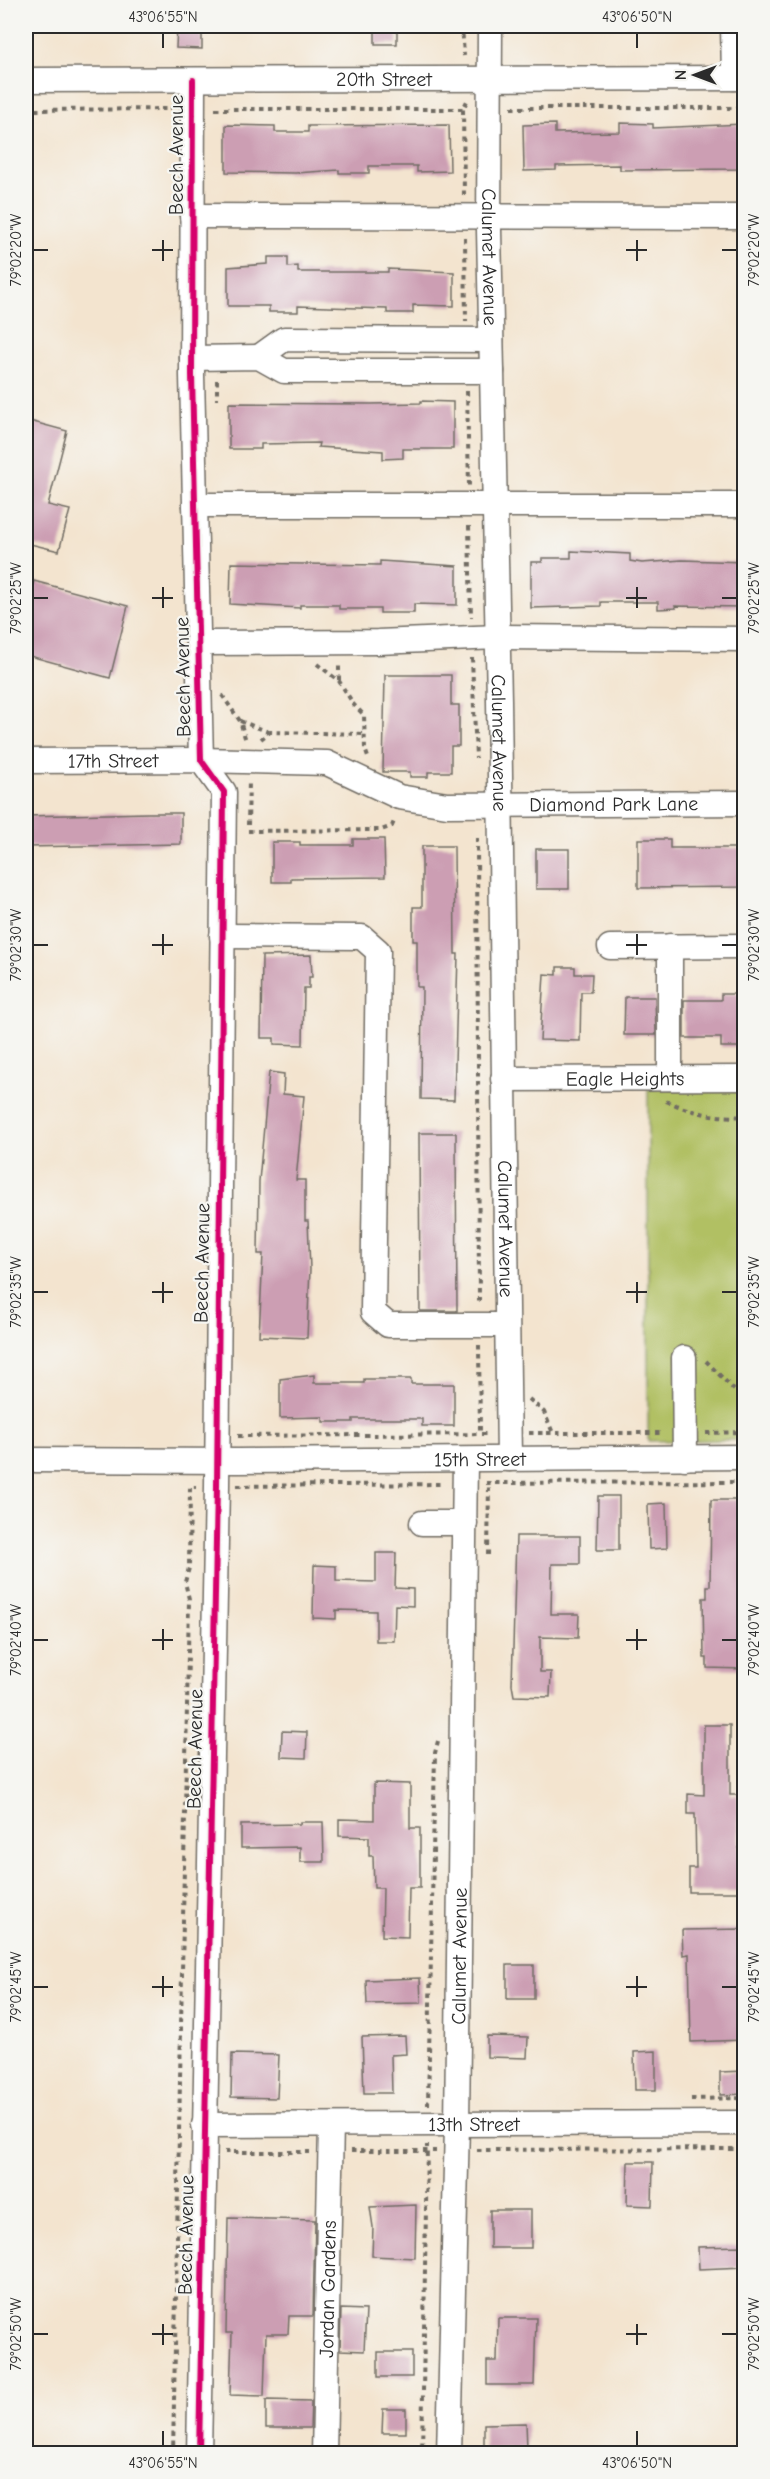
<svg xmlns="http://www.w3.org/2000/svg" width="770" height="2479" font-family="'Comic Neue',sans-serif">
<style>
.green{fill:#b1c063;stroke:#6e7647;stroke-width:1.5}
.building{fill:#cc9eb3}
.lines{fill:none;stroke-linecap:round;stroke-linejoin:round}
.minor-casing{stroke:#716c64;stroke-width:27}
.path{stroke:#716c64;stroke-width:4;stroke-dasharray:4.5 4.5;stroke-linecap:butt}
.minor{stroke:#fff;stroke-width:24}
.cycleway-casing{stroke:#f6f6f2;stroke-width:10}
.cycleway{stroke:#d6006c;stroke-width:6}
.ticks{fill:none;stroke:#2b2b2b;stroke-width:2}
.labels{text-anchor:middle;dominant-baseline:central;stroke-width:4.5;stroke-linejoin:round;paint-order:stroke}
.street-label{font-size:20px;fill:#2b2b2b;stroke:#f6f6f2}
.neatline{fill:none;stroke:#2b2b2b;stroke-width:2}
.ticks-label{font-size:15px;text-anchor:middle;fill:#2b2b2b}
</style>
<rect width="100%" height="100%" fill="#f6f6f2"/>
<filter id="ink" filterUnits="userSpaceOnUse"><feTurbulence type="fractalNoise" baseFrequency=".0167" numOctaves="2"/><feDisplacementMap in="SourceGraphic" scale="12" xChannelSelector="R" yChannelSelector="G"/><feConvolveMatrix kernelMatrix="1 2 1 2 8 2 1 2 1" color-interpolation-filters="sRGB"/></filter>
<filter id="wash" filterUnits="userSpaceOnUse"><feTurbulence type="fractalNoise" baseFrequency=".008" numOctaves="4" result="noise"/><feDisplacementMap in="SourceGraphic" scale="24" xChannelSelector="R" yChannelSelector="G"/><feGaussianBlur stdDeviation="1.35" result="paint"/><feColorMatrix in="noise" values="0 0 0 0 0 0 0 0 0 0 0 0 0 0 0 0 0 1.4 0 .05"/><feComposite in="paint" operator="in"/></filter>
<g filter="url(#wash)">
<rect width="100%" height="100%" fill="#f3e4cf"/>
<path class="green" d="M744,1088V1440L648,1441V1089Z"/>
<g id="blocks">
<g class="building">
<path d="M177,26H202V49L176,48Z"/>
<rect x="375" y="26" width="22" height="18"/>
<path d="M620,123L653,124V128L744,124V169L620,170V165L556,166V170L524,171L523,125L555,124V133L620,132Z"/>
<path d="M226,125L275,126V132H308V126L449,125L450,171L417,172V166H369V173H339V170L295,173L226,172Z"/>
<path d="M268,257H288V267L298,266V272H388V269L454,272V306L413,305V313H387V309L298,306V312H269V306H228V267L268,264Z"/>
<path d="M421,401L453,402V449H403V458L383,459V451L318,447L319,443L261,444V449H229V403L371,404L421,403Z"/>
<path d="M26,420L67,431L48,505L70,510L59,551L26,543Z"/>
<path d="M571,551L630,554V561L642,563L682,560L744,562V607L675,606L676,608L658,609V602H601V606L531,608V562H542V558H571Z"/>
<path d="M380,561L457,566V605L414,604V613H380V609H339V605H300V608L230,604L231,563L380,565Z"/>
<path d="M34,581L128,606L110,678L26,655V601L28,602Z"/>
<path d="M385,675H451V705H459V746H451V772H428V777H410V772H383Z"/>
<path d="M148,813H181V844L26,847V816Z"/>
<path d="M353,839H384L385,877L291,878V882H272V842H300V845H353Z"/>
<path d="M638,839H670V848H744V887L638,888Z"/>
<path d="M422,846H454L455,954H458L454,1100L421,1099L422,987H417V941H413V907H422Z"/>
<rect x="536" y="849" width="33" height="40"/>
<path d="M311,955L312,977H309V988H304L303,1045L274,1044V1038H261L262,956Z"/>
<path d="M557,967H575V974H592L591,992H581L580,1041L540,1040L544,974L557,975Z"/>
<path d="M721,994H744V1047H721V1038H684V1000H721Z"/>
<path d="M625,997H655L656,1035H624Z"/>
<path d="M269,1072L284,1074L283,1094L304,1096L296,1180H305V1221H308L310,1269L307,1338L259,1336L263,1254H258L259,1181Z"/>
<path d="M419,1133H456L457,1311H420Z"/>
<path d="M314,1375V1383H364V1379H411V1384H454V1426H422V1419H353V1422H323V1417L280,1418V1379Z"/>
<path d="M598,1496H619V1550H597Z"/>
<path d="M711,1500H744V1669L707,1668V1658H704L703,1598H707V1586H710Z"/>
<path d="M666,1503L667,1548L649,1549L648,1504Z"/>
<path d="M516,1536H580V1564H552L551,1614H579L578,1638L540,1637V1672H551L550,1697L514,1696L512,1685Z"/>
<path d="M376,1553H396L395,1588L413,1589V1606L395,1605L394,1641H376V1611L336,1610V1619L313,1618L314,1565L336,1566V1581L376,1582Z"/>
<path d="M704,1725H730V1795H738L740,1892H689V1868H696L695,1814H688V1794L704,1795Z"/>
<path d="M282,1731L307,1732L306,1758L281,1757Z"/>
<path d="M374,1783L410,1784V1828H420V1888H409L408,1937L382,1936L383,1888H374L373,1856H369V1837L339,1836V1819L374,1820Z"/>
<path d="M300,1822H323L324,1862H300V1847L241,1848V1825L300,1824Z"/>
<path d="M744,1929V2040L691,2042L689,1954L683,1955L682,1930Z"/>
<rect x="507" y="1965" width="27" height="34"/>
<path d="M420,1978L421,2003L367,2004L366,1980Z"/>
<path d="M405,2036L406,2054L391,2055L392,2093H364L362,2037Z"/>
<path d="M487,2036L528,2037L527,2058L487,2057Z"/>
<path d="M656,2051V2090H635L634,2052Z"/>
<path d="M232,2054L279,2055L277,2098L231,2097Z"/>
<path d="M744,2071V2094L720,2095V2072Z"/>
<path d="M628,2162H653L652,2206L627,2205Z"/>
<path d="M416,2205L415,2258L372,2256L373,2227L370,2207Z"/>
<rect x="490" y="2210" width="41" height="38"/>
<path d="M228,2218L315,2220L313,2316H289L288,2334H266L264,2396L230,2395L232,2333H226Z"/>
<path d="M744,2246V2267L699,2269L698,2247Z"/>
<path d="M341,2309L366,2310L364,2351L340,2350Z"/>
<path d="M498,2318H536L534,2385H487V2361H497Z"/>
<rect x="378" y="2352" width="34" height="25"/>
<path d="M266,2400L311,2401L310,2428H266Z"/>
<path d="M383,2409H406V2433H382Z"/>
<path d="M526,2423L527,2448L484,2449V2424Z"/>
</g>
</g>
</g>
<g filter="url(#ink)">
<use href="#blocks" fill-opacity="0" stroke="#716c64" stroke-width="1.5"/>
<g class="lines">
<g class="minor-casing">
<g id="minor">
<path id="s1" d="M490,26L489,230L499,700L509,1459"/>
<path d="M733,26L734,78"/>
<path id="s2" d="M26,80L744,78"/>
<path d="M193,80L192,375L201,760L224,792L217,1486L199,2454"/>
<path d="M192,216L744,217"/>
<path d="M259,357L284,339L491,340"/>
<path d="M192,358L259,357L284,371H492"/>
<path d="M195,505H744"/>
<path d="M198,643L378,642L498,637L744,639"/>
<path id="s3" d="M26,761L201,760L327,763L399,797L447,805L744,803"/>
<path d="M222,936L362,937L378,951L373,1312L388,1325H506"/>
<path d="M670,946V1078"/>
<path d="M610,947L744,946"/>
<path id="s4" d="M503,1079L744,1078"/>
<path d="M684,1358L685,1458"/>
<path id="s5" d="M26,1460L238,1461L744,1457"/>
<path d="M422,1523H465"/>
<path id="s6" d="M204,2125L744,2123"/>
<path id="s7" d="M324,2454L331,2125"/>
<path id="s8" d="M449,2454L457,2125L465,1460"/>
</g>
</g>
<g class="path">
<path d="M462,26L464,56"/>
<path d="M511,108H744"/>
<path d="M215,109H463"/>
<path d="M26,110L171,109"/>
<path d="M464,195L463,109L467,101"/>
<path d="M465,238L466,321"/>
<path d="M217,380V400"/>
<path d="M467,391L469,486"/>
<path d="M469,526L471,617"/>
<path d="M472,658L476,758"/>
<path d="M317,664L339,681L354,705L364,715L365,749L369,760"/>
<path d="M339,680V664"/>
<path d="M222,695L240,721L246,741"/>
<path d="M240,721L269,732"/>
<path d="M261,739L270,732L364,734"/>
<path d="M248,825L249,781"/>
<path d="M248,831L381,830L392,826L395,819"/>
<path d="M477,838L479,1304"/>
<path d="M666,1101C692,1112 716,1119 744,1116"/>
<path d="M479,1345L480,1434"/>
<path d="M706,1361L741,1397H744"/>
<path d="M529,1399L544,1412L553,1433"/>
<path d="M529,1433H663"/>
<path d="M706,1433L744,1432"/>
<path d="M238,1436L489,1434"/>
<path d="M486,1483L744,1482"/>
<path d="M237,1486L440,1484"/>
<path d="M488,1555L489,1483"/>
<path d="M691,2099L744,2098"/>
<path d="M428,2105L435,1753L438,1741"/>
<path d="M477,2150L744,2149"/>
<path d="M351,2151H436"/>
<path d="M225,2152H310"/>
<path d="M173,2454L189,1599L185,1582L189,1568L190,1487H196"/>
<path d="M422,2454L427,2145"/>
</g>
<use href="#minor" class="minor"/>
<g class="cycleway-casing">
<path id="cycleway" d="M193,80L192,375L201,760L224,792L217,1486L199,2454"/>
</g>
<use href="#cycleway" class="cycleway"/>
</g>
</g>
<path class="ticks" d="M163,33V48M637,33V48M163,240V261M637,240V261M33,250H48M152,250H173M626,250H647M722,250H737M163,587V608M637,587V608M33,598H48M152,598H173M626,598H647M722,598H737M163,934V955M637,934V955M33,945H48M152,945H173M626,945H647M722,945H737M163,1282V1303M637,1282V1303M33,1292H48M152,1292H173M626,1292H647M722,1292H737M163,1629V1650M637,1629V1650M33,1640H48M152,1640H173M626,1640H647M722,1640H737M163,1976V1997M637,1976V1997M33,1987H48M152,1987H173M626,1987H647M722,1987H737M163,2324V2345M637,2324V2345M33,2334H48M152,2334H173M626,2334H647M722,2334H737M163,2431V2446M637,2431V2446"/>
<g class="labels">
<g class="street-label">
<text stroke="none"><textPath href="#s2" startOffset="358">20th Street</textPath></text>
<text transform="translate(176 155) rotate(-90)">Beech Avenue</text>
<text stroke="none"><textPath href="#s1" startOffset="231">Calumet Avenue</textPath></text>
<text transform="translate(183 677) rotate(-91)">Beech Avenue</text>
<text stroke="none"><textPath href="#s1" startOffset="717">Calumet Avenue</textPath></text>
<text stroke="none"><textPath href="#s3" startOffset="87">17th Street</textPath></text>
<text stroke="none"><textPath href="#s3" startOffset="596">Diamond Park Lane</textPath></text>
<text stroke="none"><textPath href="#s4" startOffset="122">Eagle Heights</textPath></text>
<text stroke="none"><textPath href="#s1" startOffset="1203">Calumet Avenue</textPath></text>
<text transform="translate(202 1263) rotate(-89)">Beech Avenue</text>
<text stroke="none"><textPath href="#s5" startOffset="454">15th Street</textPath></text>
<text transform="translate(195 1749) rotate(-89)">Beech Avenue</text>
<text stroke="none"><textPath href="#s8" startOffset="498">Calumet Avenue</textPath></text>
<text stroke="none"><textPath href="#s6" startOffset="270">13th Street</textPath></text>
<text transform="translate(186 2235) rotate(-89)">Beech Avenue</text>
<text stroke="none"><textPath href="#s7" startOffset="165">Jordan Gardens</textPath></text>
</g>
</g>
<rect width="770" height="2479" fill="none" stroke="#f6f6f2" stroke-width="66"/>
<g transform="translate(695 75) rotate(270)" stroke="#f6f6f2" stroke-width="4.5" paint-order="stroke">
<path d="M0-4.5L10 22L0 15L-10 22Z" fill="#2b2b2b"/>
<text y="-9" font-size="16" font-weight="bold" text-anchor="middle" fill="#2b2b2b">N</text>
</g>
<rect x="33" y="33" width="704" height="2413" class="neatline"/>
<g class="ticks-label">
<text x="163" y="22">43°06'55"N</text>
<text x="637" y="22">43°06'50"N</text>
<text transform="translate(754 250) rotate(-90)" y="5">79°02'20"W</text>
<text transform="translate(16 250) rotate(-90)" y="5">79°02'20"W</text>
<text transform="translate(754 598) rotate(-90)" y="5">79°02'25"W</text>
<text transform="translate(16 598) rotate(-90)" y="5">79°02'25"W</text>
<text transform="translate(754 945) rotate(-90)" y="5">79°02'30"W</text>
<text transform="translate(16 945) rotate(-90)" y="5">79°02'30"W</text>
<text transform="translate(754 1292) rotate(-90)" y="5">79°02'35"W</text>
<text transform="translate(16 1292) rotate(-90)" y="5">79°02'35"W</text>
<text transform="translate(16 1640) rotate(-90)" y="5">79°02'40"W</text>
<text transform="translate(754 1640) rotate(-90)" y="5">79°02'40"W</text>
<text transform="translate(16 1987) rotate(-90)" y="5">79°02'45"W</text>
<text transform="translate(754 1987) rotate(-90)" y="5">79°02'45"W</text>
<text transform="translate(16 2334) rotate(-90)" y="5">79°02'50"W</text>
<text transform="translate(754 2334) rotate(-90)" y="5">79°02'50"W</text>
<text x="163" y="2468">43°06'55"N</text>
<text x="637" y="2468">43°06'50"N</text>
</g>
</svg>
